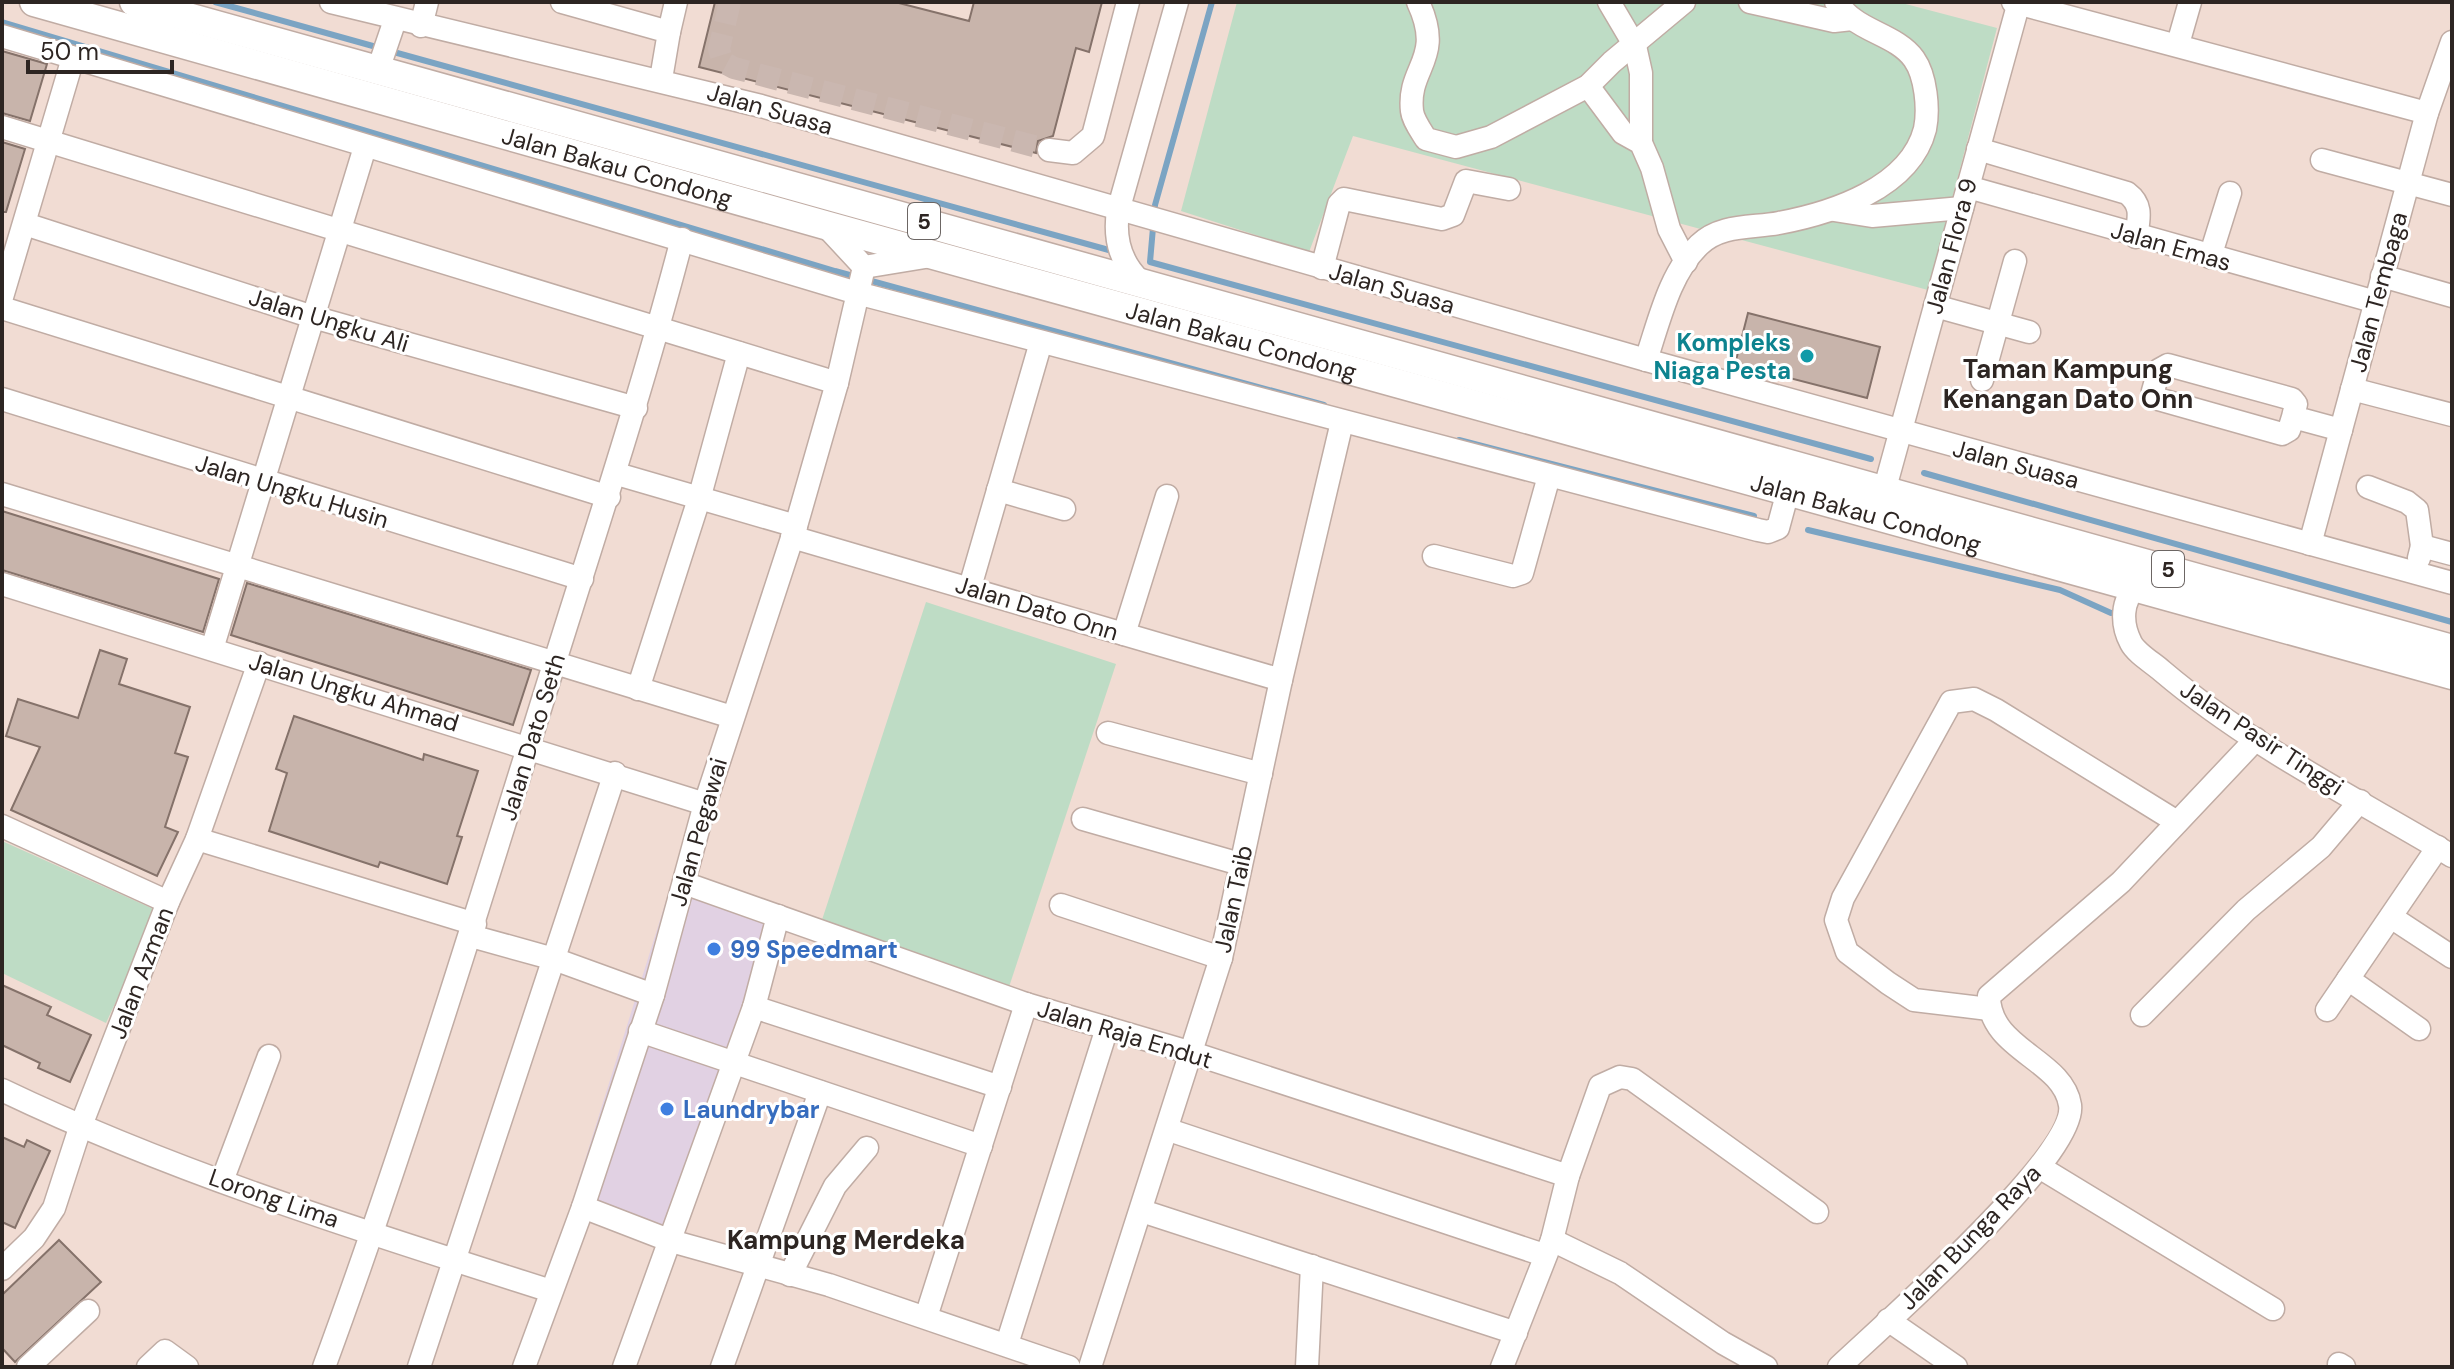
<svg xmlns="http://www.w3.org/2000/svg" width="2454" height="1369" font-family="'DM Sans',sans-serif">
<style>
.commercial{fill:#e1d1e3}
.green{fill:#bedcc5}
.lines{fill:none;stroke-linecap:round;stroke-linejoin:round}
.stream{stroke:#7ba4c3;stroke-width:6}
.building{fill:#c8b4ab;stroke:#85726a;stroke-width:2}
.minor-tunnel{stroke:#cab7b0;stroke-width:22;stroke-dasharray:22 11;stroke-linecap:butt}
.minor-casing{stroke:#c0aca4;stroke-width:25}
.major-casing{stroke:#c0aca4;stroke-width:31}
.minor{stroke:#fff;stroke-width:22}
.major{stroke:#fff;stroke-width:28}
.culture-dot{fill:#0f9aa8;stroke:#fff;stroke-width:3}
.shop-dot{fill:#3f7fe0;stroke:#fff;stroke-width:3}
.labels{text-anchor:middle;dominant-baseline:central;stroke-width:6;stroke-linejoin:round;paint-order:stroke}
.shield{fill:#fff;stroke:#6c6664;stroke-width:2}
.shield-label{font-size:22px;font-weight:bold;fill:#2d2522}
.street-label{font-size:24px;fill:#2d2522;stroke:#fff}
.culture-label{font-size:24px;font-weight:bold;fill:#0d838f;stroke:#fff;text-anchor:end}
.shop-label{font-size:24px;font-weight:bold;fill:#366cbe;stroke:#fff;text-anchor:start}
.neighbourhood-label{font-size:26px;font-weight:bold;fill:#2d2522;stroke:#fff}
</style>
<rect width="100%" height="100%" fill="#f1dcd3"/>
<path class="commercial" d="M675,872L785,911L674,1247L570,1208Z"/>
<g class="green">
<path d="M1237,2H1898L1997,28L1928,290L1353,136L1309,252L1181,211Z"/>
<path d="M926,602L1116,664L1009,987L821,923Z"/>
<path d="M2,841L158,911L106,1023L2,973Z"/>
</g>
<g class="lines">
<g class="stream">
<path d="M215,2L380,48"/>
<path d="M1212,2L1155,205L1150,262L1871,459"/>
<path d="M2,22L835,271L1324,405"/>
<path d="M390,51L1116,252"/>
<path d="M1459,440L1754,516"/>
<path d="M1924,473L2452,622"/>
<path d="M1808,530L2060,590L2111,613"/>
</g>
</g>
<g class="building">
<path d="M715,2H895L969,21L974,2H1102L1089,52L1076,48L1053,136L1038,141L1036,153L699,67Z"/>
<path d="M2,51L47,64L30,121L2,113Z"/>
<path d="M2,142L25,149L6,212H2Z"/>
<path d="M1748,313L1880,347L1867,398L1735,364Z"/>
<path d="M2,511L219,579L203,632L2,570Z"/>
<path d="M247,583L531,670L513,725L231,635Z"/>
<path d="M100,650L127,659L119,684L190,707L175,753L188,757L165,827L178,832L157,876L11,810L40,747L6,736L18,699L78,718Z"/>
<path d="M294,716L423,760L424,754L478,771L457,836L462,837L447,884L380,862L378,867L269,831L287,773L276,769Z"/>
<path d="M2,985L51,1007L47,1015L91,1035L70,1082L38,1068L40,1063L2,1045Z"/>
<path d="M2,1137L24,1147L27,1140L50,1151L15,1228L2,1222Z"/>
<path d="M59,1240L101,1282L15,1362L2,1348V1295Z"/>
</g>
<g class="lines">
<path class="minor-tunnel" d="M730,2L719,49L723,62L734,68L1049,150"/>
<g class="minor-casing">
<g id="minor">
<path d="M331,2L761,106L1646,360L2452,583"/>
<path d="M562,2L669,32L661,79"/>
<path d="M1418,2C1445,60 1407,66 1412,111C1413,120 1421,131 1426,139L1456,147L1491,137L1588,86L1612,62L1684,2"/>
<path d="M1609,2L1635,46L1641,73V143"/>
<path d="M1750,2L1834,21L1852,19"/>
<path d="M2013,2L2427,113"/>
<path d="M421,26L427,2"/>
<path d="M669,32L676,2"/>
<path d="M2,36L857,293L1758,530L1768,532L1778,528L1788,491"/>
<path d="M2178,44L2190,2"/>
<path d="M378,70L395,20"/>
<path d="M1588,86L1623,133L1641,143L1652,168L1669,229L1686,262"/>
<path d="M2,127L837,383"/>
<path d="M1978,149L2127,193C2143,205 2139,218 2136,237"/>
<path d="M1049,150L1073,153L1093,136L1128,2"/>
<path d="M2322,160L2452,195"/>
<path d="M1968,187L2376,302"/>
<path d="M1834,210L1872,216L1962,208"/>
<path d="M25,224L313,317L636,408"/>
<path d="M825,225L864,267"/>
<path d="M2210,257L2230,193"/>
<path d="M864,267L925,257"/>
<path d="M1322,268L1339,204L1344,199L1442,219L1453,215L1466,181L1509,189"/>
<path d="M2382,276L2452,296"/>
<path d="M1140,281C1120,262 1114,238 1118,211L1177,2"/>
<path d="M2,297L73,58"/>
<path d="M1935,306L2029,332"/>
<path d="M2,308L609,497"/>
<path d="M1646,360C1659,322 1669,274 1699,245C1720,224 1752,228 1779,223C1832,213 1910,188 1925,129C1929,109 1926,76 1914,59C1900,39 1871,33 1853,19C1847,15 1841,8 1836,2"/>
<path d="M1982,380L2015,261"/>
<path d="M2352,389L2452,415"/>
<path d="M2,399L582,579"/>
<path d="M2293,417L2289,430L2282,434L2158,399L2153,391L2159,370L2168,365L2292,399L2296,404L2293,417L2341,430"/>
<path d="M617,474L796,526"/>
<path d="M2368,487L2407,502L2417,510L2422,546"/>
<path d="M998,490L1064,509"/>
<path d="M2,494L732,717"/>
<path d="M1880,506L2019,2"/>
<path d="M792,537L1281,680"/>
<path d="M2310,544L2427,113L2452,42"/>
<path d="M1434,556L1513,576L1522,573L1549,476"/>
<path d="M2419,558L2422,546L2452,554"/>
<path d="M2,584L705,804"/>
<path d="M970,587L1041,342"/>
<path d="M2137,587C2121,600 2121,624 2131,643C2136,653 2153,663 2162,671C2249,745 2355,798 2452,856"/>
<path d="M1124,634L1167,496"/>
<path d="M212,649L365,147"/>
<path d="M638,689L699,499L739,353"/>
<path d="M1108,733L1261,774"/>
<path d="M1083,819L1240,864"/>
<path d="M2,826L168,902"/>
<path d="M197,839L475,924"/>
<path d="M684,883L1026,1004L1192,1053L1568,1176"/>
<path d="M1061,905L1221,958"/>
<path d="M2391,917L2452,957"/>
<path d="M471,936L554,959L653,995"/>
<path d="M2348,979L2419,1029"/>
<path d="M754,1007L1000,1087"/>
<path d="M1989,1009L1914,1000L1888,983L1847,952L1836,920L1843,898L1951,702L1974,699L1996,710L2177,822"/>
<path d="M2327,1010L2438,847"/>
<path d="M2142,1015L2246,910L2321,847L2360,801"/>
<path d="M640,1031L981,1146"/>
<path d="M2,1090C177,1174 366,1232 551,1291"/>
<path d="M1169,1130L1544,1255"/>
<path d="M2041,1168L2273,1309"/>
<path d="M222,1181L269,1056"/>
<path d="M583,1207L671,1241L829,1285L1069,1367"/>
<path d="M1142,1211L1516,1333"/>
<path d="M1552,1240L1620,1273L1723,1343L1766,1367"/>
<path d="M2,1269L34,1238L54,1208L80,1128L168,902L197,839L259,663"/>
<path d="M790,1275L835,1186L867,1148"/>
<path d="M926,1317L1026,1004"/>
<path d="M1888,1320L1956,1367"/>
<path d="M1007,1344L1107,1028"/>
<path d="M2339,1364L2344,1367"/>
<path d="M28,1367L88,1311"/>
<path d="M148,1367L165,1351L187,1367"/>
<path d="M324,1367C399,1163 463,956 528,748C580,578 637,411 682,239"/>
<path d="M419,1367L615,773"/>
<path d="M524,1367L583,1207L653,995L705,804L796,526L837,383L864,267"/>
<path d="M624,1367L754,1007L778,916"/>
<path d="M722,1367L820,1092"/>
<path d="M1090,1367L1221,958L1281,680L1342,422"/>
<path d="M1307,1367L1312,1266"/>
<path d="M1502,1367L1552,1240L1568,1176L1600,1086L1620,1077L1632,1079L1817,1212"/>
<path d="M1839,1367C1880,1328 2078,1155 2070,1105C2063,1059 1989,1050 1989,996L2121,882L2256,739"/>
</g>
</g>
<g class="major-casing">
<g id="major">
<path id="s1" d="M34,2L825,225L2452,675"/>
<path d="M134,2L2452,649"/>
</g>
</g>
<use href="#minor" class="minor"/>
<use href="#major" class="major"/>
</g>
<circle class="culture-dot" cx="1807" cy="356" r="8"/>
<g class="shop-dot">
<circle cx="714" cy="949" r="8"/>
<circle cx="667" cy="1109" r="8"/>
</g>
<g class="labels">
<g class="shield">
<rect x="908" y="203" width="32" height="36" rx="6"/>
<rect x="2152" y="551" width="32" height="36" rx="6"/>
</g>
<g class="shield-label">
<text x="924" y="221">5</text>
<text x="2168" y="569">5</text>
</g>
<g class="street-label">
<text transform="translate(770 109) rotate(16)">Jalan Suasa</text>
<text stroke="none"><textPath href="#s1" startOffset="606">Jalan Bakau Condong</textPath></text>
<text transform="translate(1951 246) rotate(-75)">Jalan Flora 9</text>
<text transform="translate(2171 246) rotate(16)">Jalan Emas</text>
<text transform="translate(1392 288) rotate(16)">Jalan Suasa</text>
<text transform="translate(2378 292) rotate(-75)">Jalan Tembaga</text>
<text transform="translate(329 320) rotate(17)">Jalan Ungku Ali</text>
<text stroke="none"><textPath href="#s1" startOffset="1254">Jalan Bakau Condong</textPath></text>
<text transform="translate(2016 464) rotate(15)">Jalan Suasa</text>
<text transform="translate(292 491) rotate(17)">Jalan Ungku Husin</text>
<text stroke="none"><textPath href="#s1" startOffset="1902">Jalan Bakau Condong</textPath></text>
<text transform="translate(1037 608) rotate(17)">Jalan Dato Onn</text>
<text transform="translate(354 692) rotate(17)">Jalan Ungku Ahmad</text>
<text transform="translate(532 737) rotate(-73)">Jalan Dato Seth</text>
<text transform="translate(2262 738) rotate(33)">Jalan Pasir Tinggi</text>
<text transform="translate(698 832) rotate(-74)">Jalan Pegawai</text>
<text transform="translate(1233 899) rotate(-78)">Jalan Taib</text>
<text transform="translate(141 973) rotate(-69)">Jalan Azman</text>
<text transform="translate(1125 1034) rotate(17)">Jalan Raja Endut</text>
<text transform="translate(274 1198) rotate(19)">Lorong Lima</text>
<text transform="translate(1970 1237) rotate(-46)">Jalan Bunga Raya</text>
</g>
<g class="culture-label">
<text x="1791" y="342">Kompleks<tspan x="1791" dy="28">Niaga Pesta</tspan></text>
</g>
<g class="shop-label">
<text x="730" y="949">99 Speedmart</text>
<text x="683" y="1109">Laundrybar</text>
</g>
<g class="neighbourhood-label">
<text x="2068" y="369">Taman Kampung<tspan x="2068" dy="30">Kenangan Dato Onn</tspan></text>
<text x="846" y="1240">Kampung Merdeka</text>
</g>
</g>
<rect width="2454" height="1369" fill="none" stroke="#2d2522" stroke-width="8"/>
<path d="M28 60v12h144v-12" fill="none" stroke="#2d2522" stroke-width="4"/>
<text x="40" y="60" font-size="24" fill="#2d2522" stroke="#ffffff" stroke-width="6" paint-order="stroke">50 m</text>
</svg>
